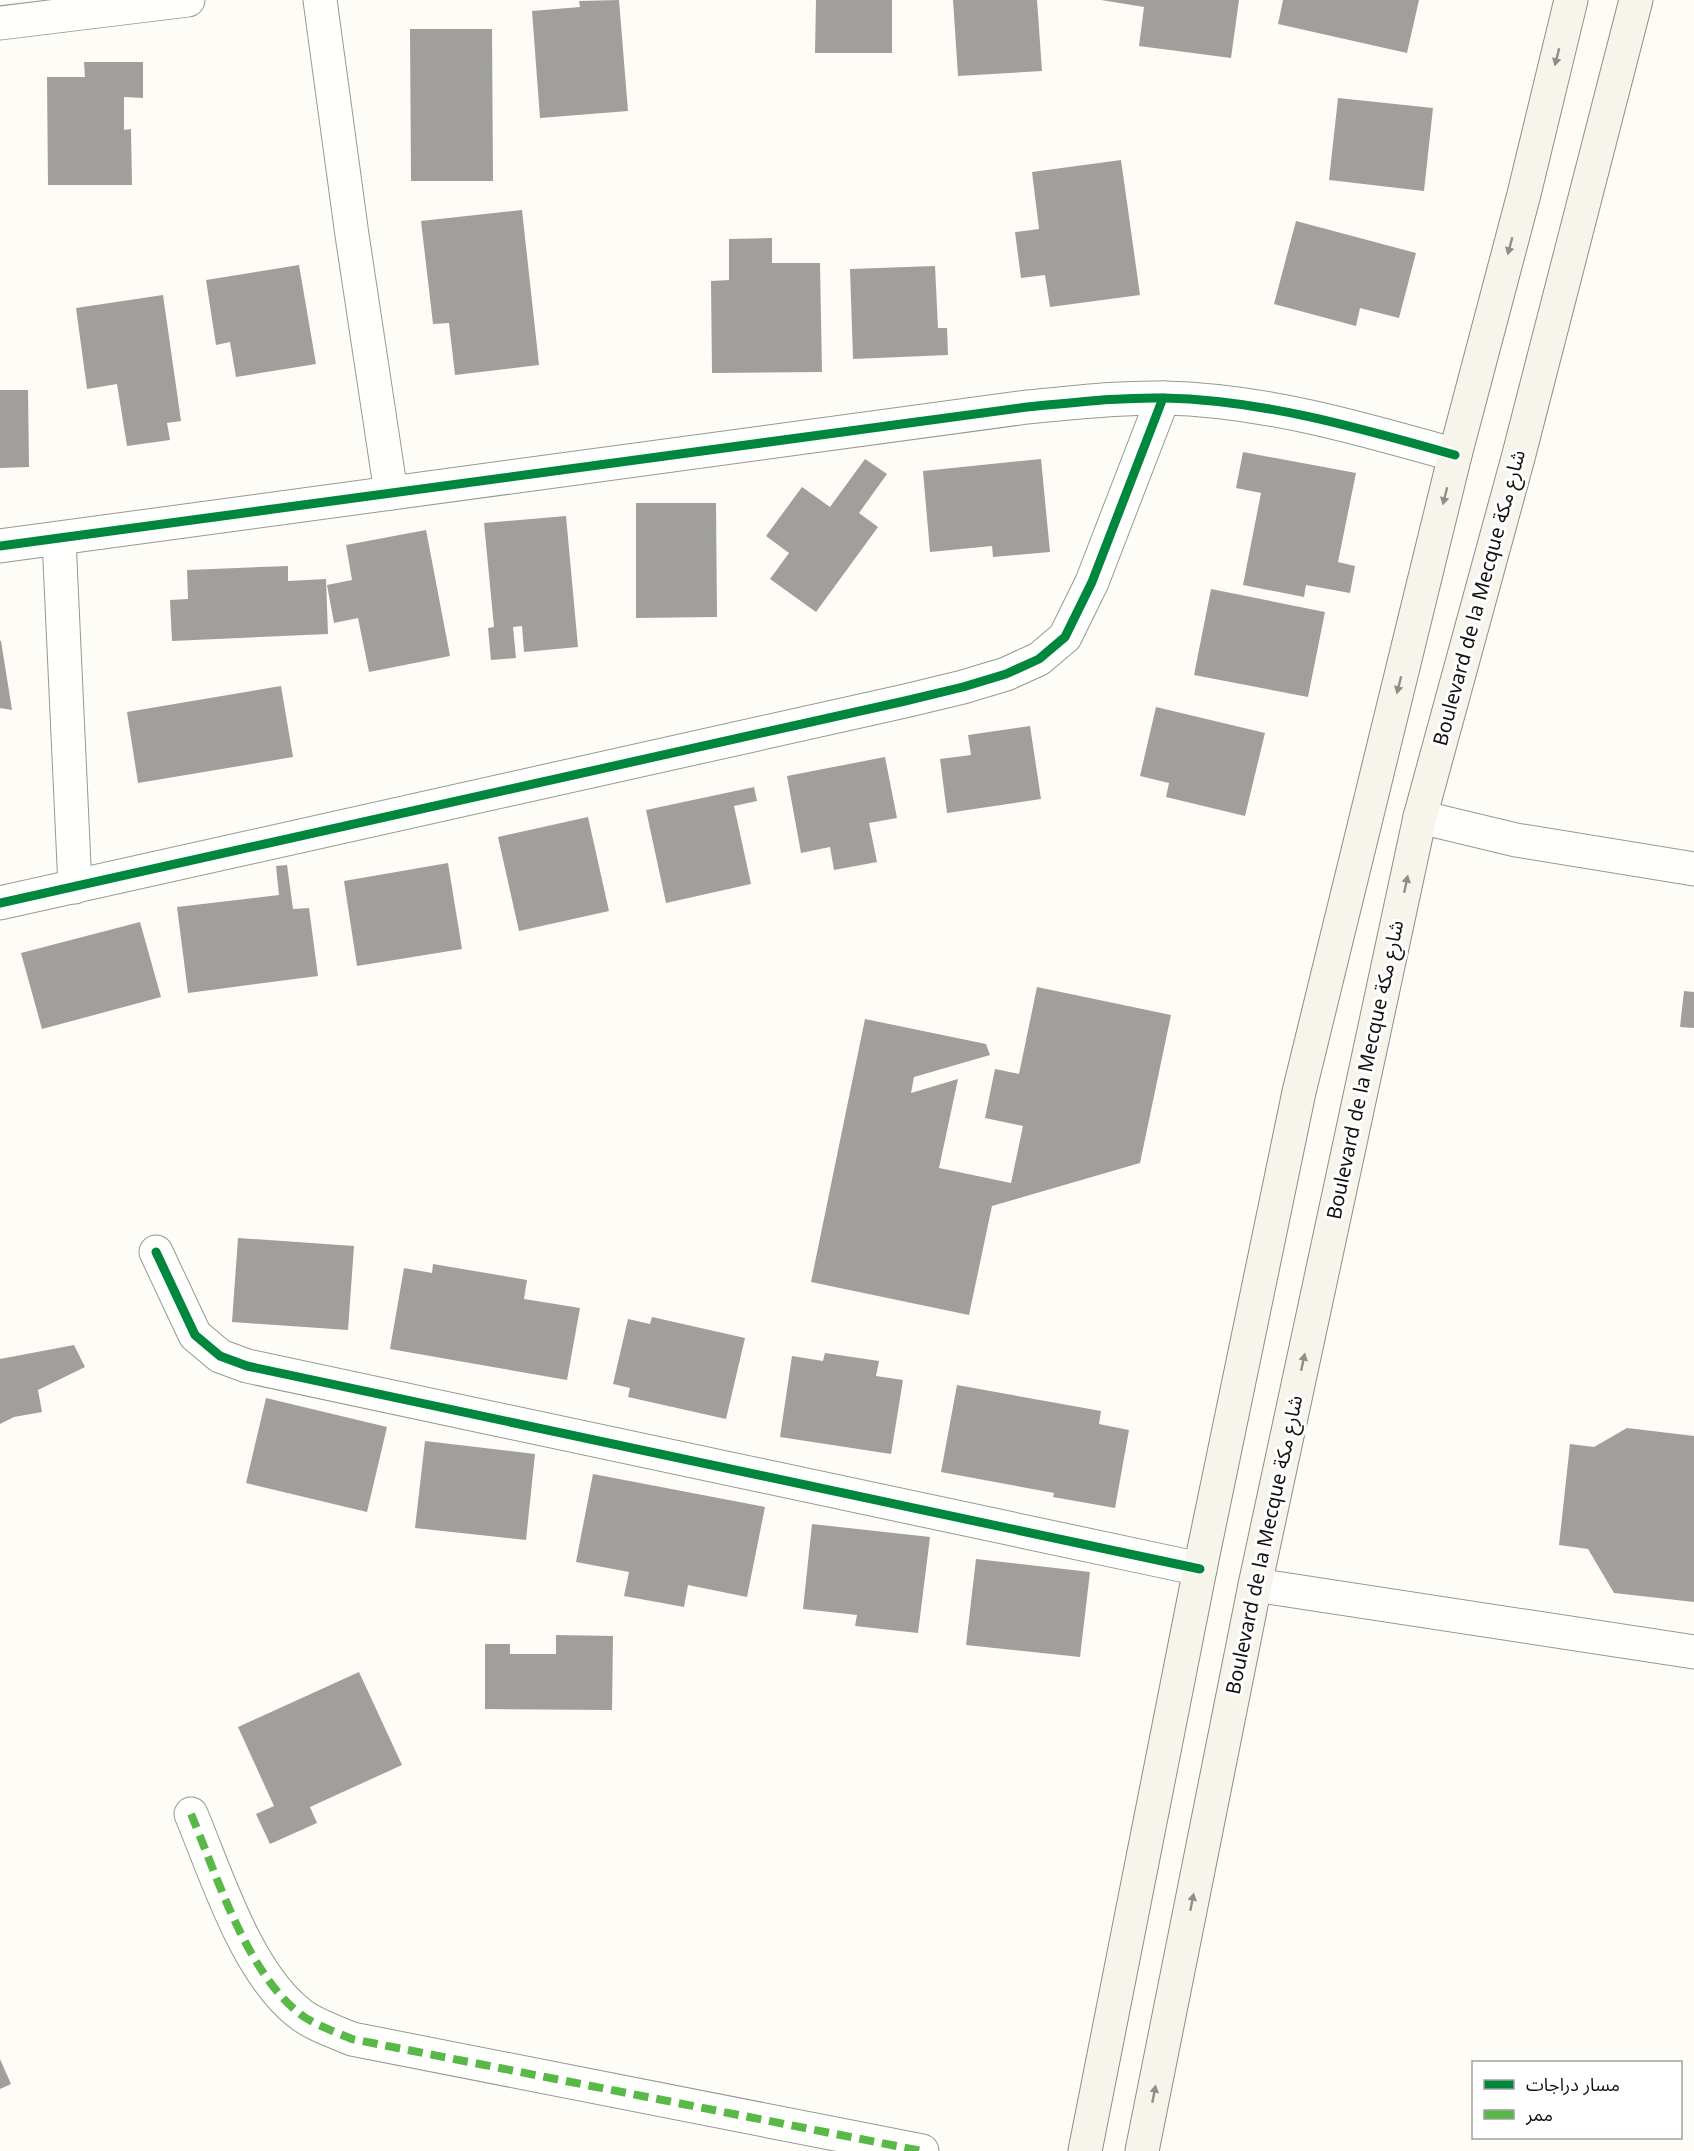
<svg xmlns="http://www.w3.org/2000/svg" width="1694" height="2151" font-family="Georgia,'Noto Sans Arabic',serif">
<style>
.building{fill:#a19f9c}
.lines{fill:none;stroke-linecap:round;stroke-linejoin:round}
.minor-casing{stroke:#979795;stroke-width:35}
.secondary-casing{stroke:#8e8d8b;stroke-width:35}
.minor{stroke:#fffffe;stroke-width:33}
.secondary{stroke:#f6f4eb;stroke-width:33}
.quiet{stroke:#58b947;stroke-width:8;stroke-dasharray:15 8;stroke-linecap:butt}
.cycleway-casing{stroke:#fff;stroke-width:13}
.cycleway{stroke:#00873e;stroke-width:9}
.oneway{fill:#8f8e89}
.labels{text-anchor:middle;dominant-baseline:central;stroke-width:6;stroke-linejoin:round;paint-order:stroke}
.street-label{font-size:20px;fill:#111;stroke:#fff}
</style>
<rect width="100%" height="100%" fill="#fdfcf7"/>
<g class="building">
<path d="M619,0L628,111L540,118L532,11L580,7L579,1Z"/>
<path d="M816,0H892V53H815Z"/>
<path d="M953,0H1037L1042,71L958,76Z"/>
<path d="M1101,0H1239L1231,58L1139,46L1144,7Z"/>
<path d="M1283,0H1419L1407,53L1278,24Z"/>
<path d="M410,29H492L493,181H411Z"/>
<path d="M84,62H143V98L124,97V130L131,129L132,185H48L47,77H85Z"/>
<path d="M1338,98L1433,108L1424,191L1329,180Z"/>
<path d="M1121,160L1140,295L1050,307L1045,275L1021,278L1015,232L1039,229L1032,172Z"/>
<path d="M522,210L539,365L455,375L449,323L433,324L421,221Z"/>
<path d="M1296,221L1416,253L1399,318L1360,308L1356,326L1274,304Z"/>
<path d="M772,238V263H820L822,372L712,373L711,281L729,280V239Z"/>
<path d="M299,265L316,364L236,377L230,342L216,345L206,280Z"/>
<path d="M935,266L938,328H947L948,355L853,359L850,269Z"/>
<path d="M163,295L181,421L167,423L170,440L127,446L117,384L87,389L76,308Z"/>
<path d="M0,390H28L29,467L0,468Z"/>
<path d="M1243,452L1356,473L1338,562L1355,566L1350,593L1306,585L1304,597L1243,585L1261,493L1236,488Z"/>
<path d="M865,459L887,474L859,513L878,527L816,612L770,579L789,553L766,536L802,487L830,507Z"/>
<path d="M1041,459L1050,552L993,557L992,546L930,552L923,471Z"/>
<path d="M636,503H716L717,617L636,618Z"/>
<path d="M566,516L578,647L524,652L522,626L513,627L516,658L491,660L488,628L494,627L484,523Z"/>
<path d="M426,530L450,656L369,672L358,618L334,623L327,585L352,580L346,545Z"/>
<path d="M288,566V581L326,579L328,634L172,641L170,600L188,599L187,570Z"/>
<path d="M1211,589L1325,612L1308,697L1194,675Z"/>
<path d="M0,641H1L12,710L0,708Z"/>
<path d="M281,686L293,757L138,783L127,712Z"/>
<path d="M1156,707L1265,733L1245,816L1166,797L1169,783L1140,776Z"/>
<path d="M1030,726L1041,799L947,813L940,759L971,755L968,735Z"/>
<path d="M885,757L897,818L869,823L877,862L834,870L830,847L801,853L787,776Z"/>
<path d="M754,787L757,801L734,806L751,884L666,903L646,810Z"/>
<path d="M588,817L609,911L519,931L498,837Z"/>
<path d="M448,863L462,949L357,966L344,881Z"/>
<path d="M287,865L293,909L309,908L318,976L188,993L177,907L279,895L276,866Z"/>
<path d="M140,922L161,997L42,1029L21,953Z"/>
<path d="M1037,987L1171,1015L1140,1163L992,1206L969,1315L811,1282L865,1019L986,1044L990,1055L914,1077L911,1093L958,1079L939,1168L1011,1183L1023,1126L985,1118L995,1069L1019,1074Z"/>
<path d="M1684,991L1694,992V1028L1680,1027Z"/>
<path d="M238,1238L354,1246L348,1330L232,1322Z"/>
<path d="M433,1264L527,1280L524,1299L580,1308L567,1380L390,1349L404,1268L432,1273Z"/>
<path d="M652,1317L745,1338L726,1419L628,1397L630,1388L613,1384L628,1319L650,1324Z"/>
<path d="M74,1345L85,1367L38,1390L42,1412L14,1417L0,1424V1359Z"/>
<path d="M825,1353L879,1361L876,1376L903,1380L891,1454L780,1437L792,1356L823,1361Z"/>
<path d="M957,1385L1101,1411L1099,1424L1129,1430L1115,1508L1053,1497L1054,1493L941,1472Z"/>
<path d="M266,1398L387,1427L367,1512L246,1483Z"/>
<path d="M1627,1428L1694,1436V1602L1614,1593L1588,1549L1559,1545L1570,1444L1594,1447Z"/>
<path d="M425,1441L535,1454L526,1540L415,1528Z"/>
<path d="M593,1474L765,1507L747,1597L688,1585L684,1607L624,1596L629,1572L576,1562Z"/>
<path d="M812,1524L930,1537L918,1633L855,1626L857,1615L803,1609Z"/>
<path d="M976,1559L1090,1572L1080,1657L966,1645Z"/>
<path d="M556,1635L613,1636L612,1710L485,1709V1644H510V1654H556Z"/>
<path d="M359,1672L402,1765L310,1807L317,1823L270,1844L256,1814L274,1806L238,1727Z"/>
<path d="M0,2059L11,2084L0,2089Z"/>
</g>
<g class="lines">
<g class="minor-casing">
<g id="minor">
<path d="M320,0L352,235L391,493"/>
<path d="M0,23L188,0"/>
<path d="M59,539L75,887"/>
<path d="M0,546L1027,407C1072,403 1119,397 1164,398C1263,400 1360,428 1455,455"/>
<path d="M1420,817L1516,840L1694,869"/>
<path d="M0,903L905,701L963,687L1006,674L1039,659L1065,637L1092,582L1163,398"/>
<path d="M156,1252L195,1335L220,1356L247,1366L1200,1569"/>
<path d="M1255,1585L1694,1652"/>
<path d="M191,1814C217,1876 246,1971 299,2013C312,2024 336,2032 352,2039L922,2151"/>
</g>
</g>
<g class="secondary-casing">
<g id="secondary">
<path d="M1085,2151L1200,1569L1299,1092L1455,455L1524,194L1571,0"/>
<path d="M1142,2151L1255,1585L1420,817L1518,458L1636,0"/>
</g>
</g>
<use href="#minor" class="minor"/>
<use href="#secondary" class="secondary"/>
<path class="quiet" d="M191,1814C217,1876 246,1971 299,2013C312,2024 336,2032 352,2039L922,2151"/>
<g class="cycleway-casing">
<g id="cycleway">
<path d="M0,546L1027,407C1072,403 1119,397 1164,398C1263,400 1360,428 1455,455"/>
<path d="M0,903L905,701L963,687L1006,674L1039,659L1065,637L1092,582L1163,398"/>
<path d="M156,1252L195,1335L220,1356L247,1366L1200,1569"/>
</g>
</g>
<use href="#cycleway" class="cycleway"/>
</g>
<defs><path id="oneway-solid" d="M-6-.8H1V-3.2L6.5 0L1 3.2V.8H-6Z" transform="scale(1.5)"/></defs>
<g class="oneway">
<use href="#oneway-solid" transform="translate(1557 57) rotate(104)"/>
<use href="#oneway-solid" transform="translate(1510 246) rotate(105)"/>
<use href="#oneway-solid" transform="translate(1445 496) rotate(104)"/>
<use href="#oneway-solid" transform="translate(1399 685) rotate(104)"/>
<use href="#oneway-solid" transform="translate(1406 884) rotate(-78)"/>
<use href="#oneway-solid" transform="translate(1303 1362) rotate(-78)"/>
<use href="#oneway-solid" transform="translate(1192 1902) rotate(-79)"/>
<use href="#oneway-solid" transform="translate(1154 2094) rotate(-79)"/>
</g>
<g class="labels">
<g class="street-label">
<text transform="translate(1480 598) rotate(-75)">Boulevard de la Mecque شارع مكة</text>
<text transform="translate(1366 1070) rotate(-78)">Boulevard de la Mecque شارع مكة</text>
<text transform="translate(1265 1545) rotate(-78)">Boulevard de la Mecque شارع مكة</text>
</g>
</g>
<rect x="1472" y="2061" width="210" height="78" fill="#ffffff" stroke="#a0a0a0" stroke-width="1.5"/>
<rect x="1484" y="2080" width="30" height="9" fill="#00873e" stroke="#a0a0a0" stroke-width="1.5"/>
<text x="1526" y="2091" font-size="18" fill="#111111">مسار دراجات</text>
<rect x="1484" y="2110" width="30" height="9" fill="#58b947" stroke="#a0a0a0" stroke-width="1.5"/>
<text x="1526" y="2121" font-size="18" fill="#111111">ممر</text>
</svg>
